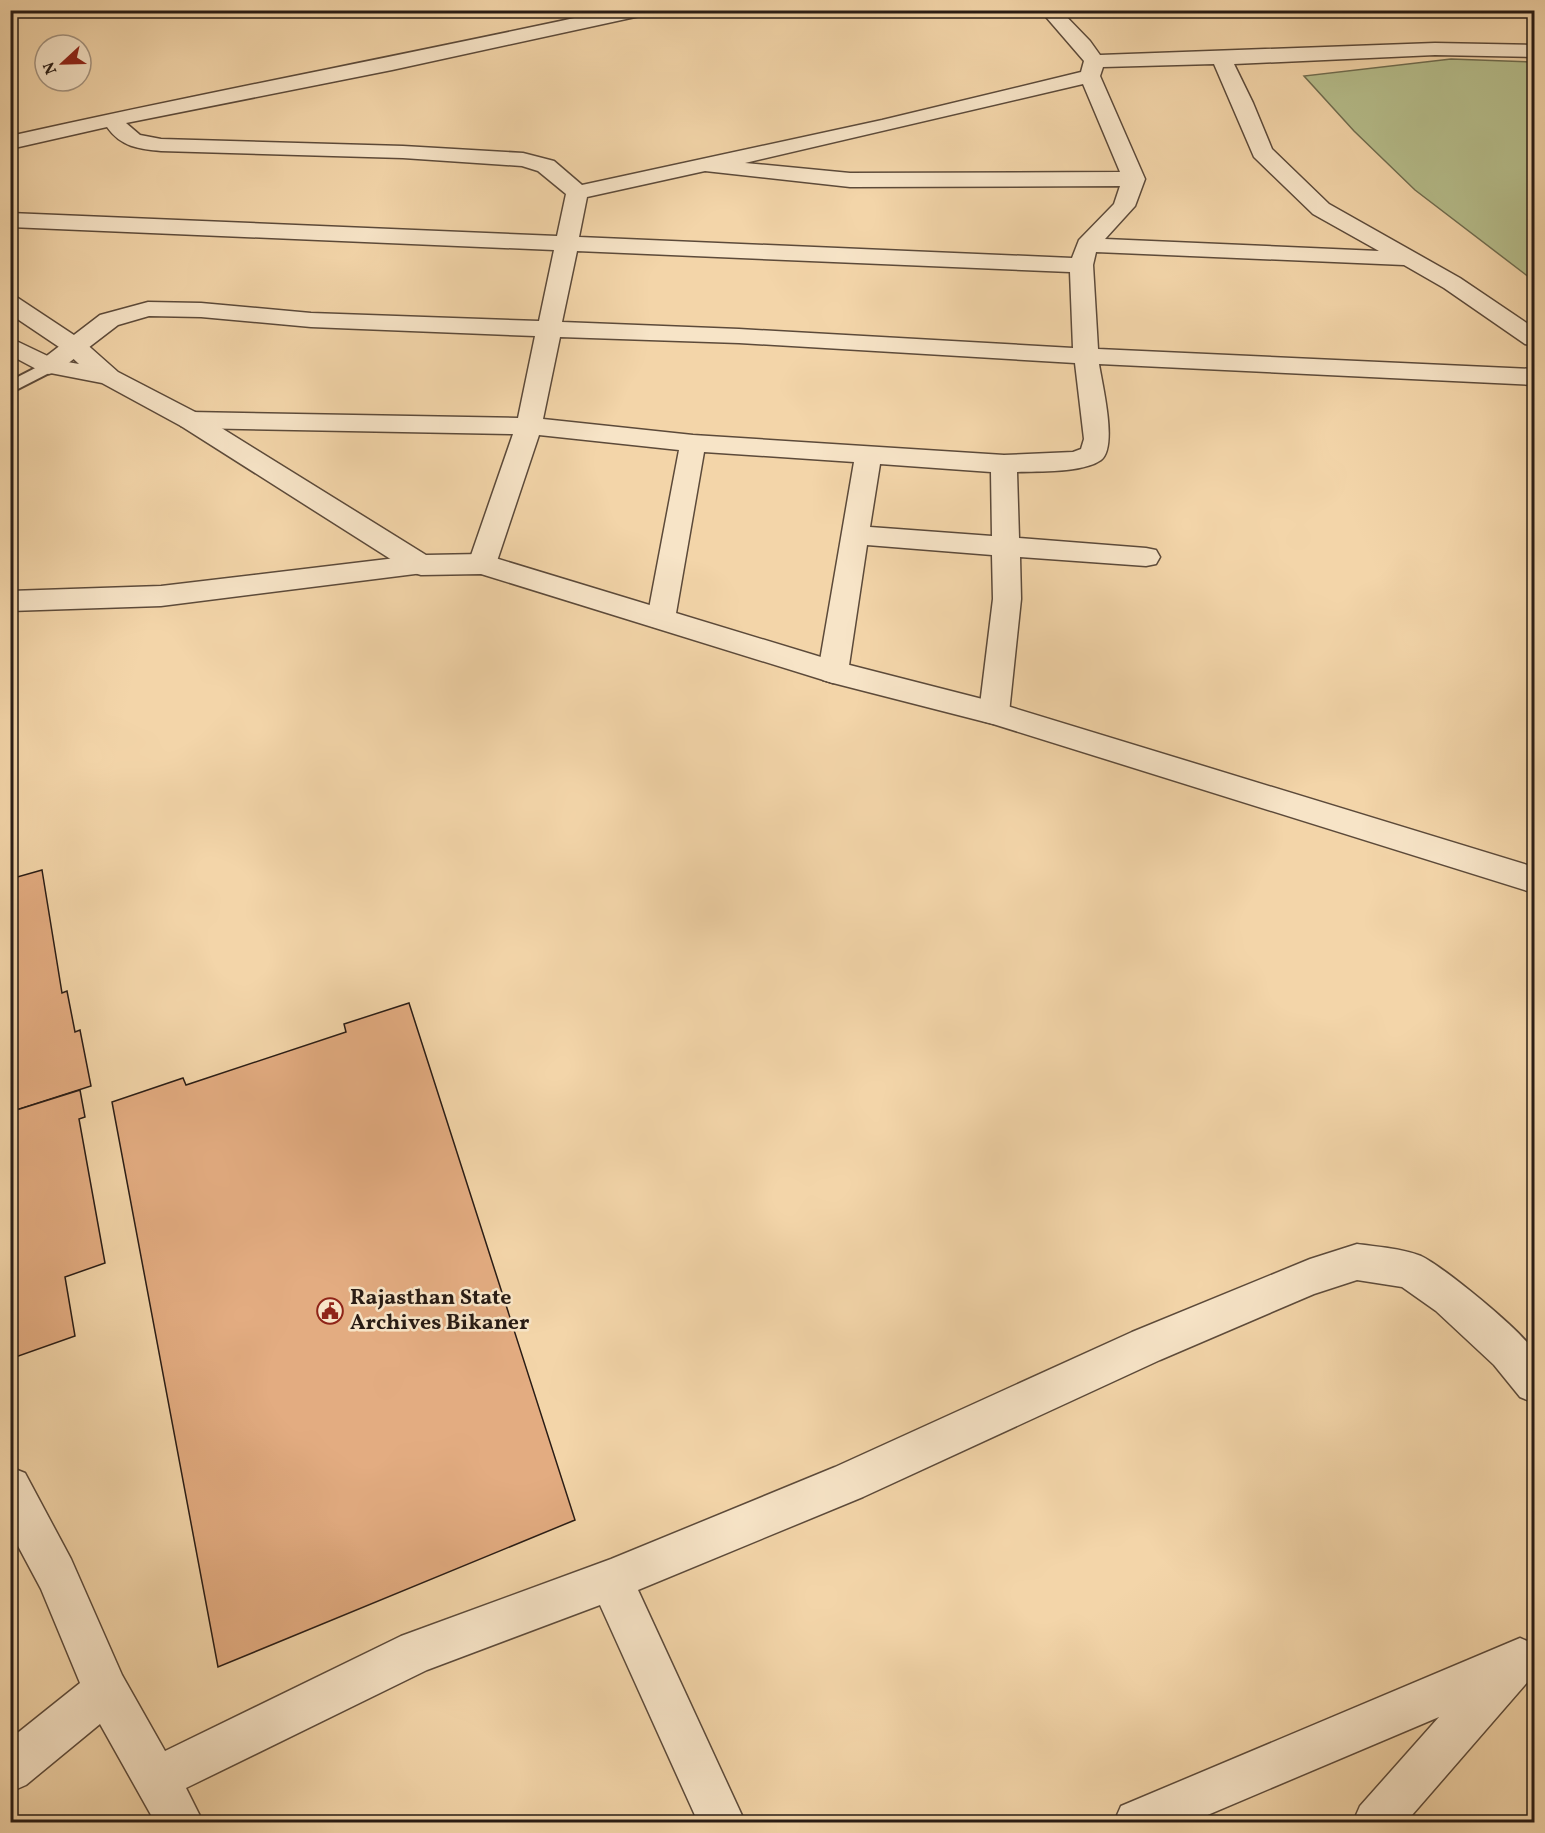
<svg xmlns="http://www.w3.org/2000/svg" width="1545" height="1833" font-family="Vollkorn,serif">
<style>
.green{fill:#b6be8c;stroke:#706d50;stroke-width:1.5}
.building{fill:#e3ac81;stroke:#291c15;stroke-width:1.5}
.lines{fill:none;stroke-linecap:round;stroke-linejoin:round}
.service-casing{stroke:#5c4a3a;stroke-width:4}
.minor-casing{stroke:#5c4a3a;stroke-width:3}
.tertiary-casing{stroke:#5c4a3a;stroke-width:3}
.service{fill:#f7e4c7;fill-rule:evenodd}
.minor{fill:#f7e4c7;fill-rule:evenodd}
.tertiary{fill:#f7e4c7;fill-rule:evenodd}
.labels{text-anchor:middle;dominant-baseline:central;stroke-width:5;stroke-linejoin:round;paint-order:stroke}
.poi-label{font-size:22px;font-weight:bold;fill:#291c15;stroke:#f7e4c7;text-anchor:start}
</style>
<rect width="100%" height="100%" fill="#f3d5a9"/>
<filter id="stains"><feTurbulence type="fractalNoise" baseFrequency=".00333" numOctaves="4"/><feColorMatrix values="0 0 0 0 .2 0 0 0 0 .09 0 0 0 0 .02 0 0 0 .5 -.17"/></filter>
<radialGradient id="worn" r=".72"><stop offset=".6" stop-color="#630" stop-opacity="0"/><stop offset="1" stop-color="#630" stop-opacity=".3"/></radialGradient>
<path class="green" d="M1451,59L1534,62V281L1415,190L1354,131L1304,76Z"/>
<g class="building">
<path d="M42,870L62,993L67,991L75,1032L80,1030L91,1086L10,1112V879Z"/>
<path d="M409,1003L575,1520L218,1667L112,1102L183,1078L186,1085L346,1032L344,1024Z"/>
<path d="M80,1090L85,1117L79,1119L105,1263L65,1277L75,1336L10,1359V1112Z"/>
</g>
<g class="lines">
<g class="service-casing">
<path id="service" d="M49,361L55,362L57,366L55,370L10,393V381Z"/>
</g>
<g class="minor-casing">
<g id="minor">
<path d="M611,10H649L647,14L640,16L392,70L126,123L140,135L161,139L403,146L523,153L554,161L582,185L882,120L1081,72L1084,61L1040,10H1060L1090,41L1100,55L1435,43L1534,45V57L1435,55L1234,64L1253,103L1272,149L1329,204L1460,278L1534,328V346L1525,344L1444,288L1404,265L1096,252L1093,265L1098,349L1534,369V385L1099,364C1102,384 1118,447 1101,460C1083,473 1039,471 1017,472L1019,538L1146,548L1156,550L1160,557L1156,564L1146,566L1020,557L1021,599L1009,713L1005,721L994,724L983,721L979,713L993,599L992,555L867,545L848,672L843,680L833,683L823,680L818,672L854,462L704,452L675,619L671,626L661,629L651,626L647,619L679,450L539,435L496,564L492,571L482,574L472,571L468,564L513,434L190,428L181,426L177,420L181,414L190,412L518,418L535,336L311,327L201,317L149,316L118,325L58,371L49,374L40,371L37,366L40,361L100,315L148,302L201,303L311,313L539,321L554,250L10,227V213L557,236L566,194L538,171L522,166L403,158L161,151C139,149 121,147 107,127L10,149V136C210,91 411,54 611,10ZM1214,64L1254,157L1313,214L1379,251L1105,239L1135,206L1145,179L1100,76L1103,67ZM1083,84L1120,172L850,173L745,163ZM705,171L850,187L1120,186L1114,204L1079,240L1072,258L579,237L587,197ZM577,251L1070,272L1073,348L739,329L562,322ZM560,337L739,343L1075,363L1084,439L1081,449L1073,452L1004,455L693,435L543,419ZM880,464L991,472L992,536L870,527Z"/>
<path d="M421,555L431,558L435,565L431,572L161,606L10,611V591L161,586Z"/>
<path d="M1357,1244C1378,1247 1401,1248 1421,1256C1441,1265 1525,1333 1534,1352C1538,1361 1534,1391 1534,1403L1520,1397L1494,1365L1436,1311L1402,1287L1357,1280L1314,1294L1160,1360L863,1497L638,1590L745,1822H698L600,1605L427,1670L186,1788L203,1822H155L100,1724L26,1785L10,1792V1739L80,1683L41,1589L10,1531V1467L25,1473L71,1559L122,1675L165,1751L401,1636L611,1559L835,1467L1132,1332L1310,1259Z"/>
<path d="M1520,1638L1534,1644V1676L1531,1678L1406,1822H1353L1360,1806L1439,1717L1191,1822H1114L1121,1806Z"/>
</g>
</g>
<g class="tertiary-casing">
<path id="tertiary" d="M10,296L18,298L83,341L118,372L199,414L426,555L482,554L834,661L994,702L1534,867V893L993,724L833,683L481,574L421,575L411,572L181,426L102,383L40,371L10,355V338L56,360L79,364L65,351L10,314Z"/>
</g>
<use href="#service" class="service"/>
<use href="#minor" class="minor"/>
<use href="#tertiary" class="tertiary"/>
</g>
<defs>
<g id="civic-ring" transform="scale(1.35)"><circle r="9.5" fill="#f7e4c7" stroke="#8f2418" stroke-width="1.5"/><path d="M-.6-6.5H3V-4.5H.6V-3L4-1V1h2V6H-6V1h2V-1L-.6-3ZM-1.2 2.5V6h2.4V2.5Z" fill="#8f2418"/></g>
</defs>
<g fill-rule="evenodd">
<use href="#civic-ring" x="330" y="1311"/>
</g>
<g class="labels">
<g class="poi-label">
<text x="350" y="1298">Rajasthan State<tspan x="350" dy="25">Archives Bikaner</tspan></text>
</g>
</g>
<rect width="1545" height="1833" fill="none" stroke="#f3d5a9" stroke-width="36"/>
<rect x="12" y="12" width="1521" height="1809" fill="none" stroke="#291c15" stroke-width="3"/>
<rect x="18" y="18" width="1509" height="1797" fill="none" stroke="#291c15" stroke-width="1.5"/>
<g transform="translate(63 63) rotate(248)"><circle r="28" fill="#f7e4c7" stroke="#a59480" stroke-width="1.5"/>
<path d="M0-4.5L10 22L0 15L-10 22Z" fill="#8f2418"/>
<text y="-9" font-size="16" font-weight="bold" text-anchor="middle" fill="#291c15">N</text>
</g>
<rect width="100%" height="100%" filter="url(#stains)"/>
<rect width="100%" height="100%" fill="url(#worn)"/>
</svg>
